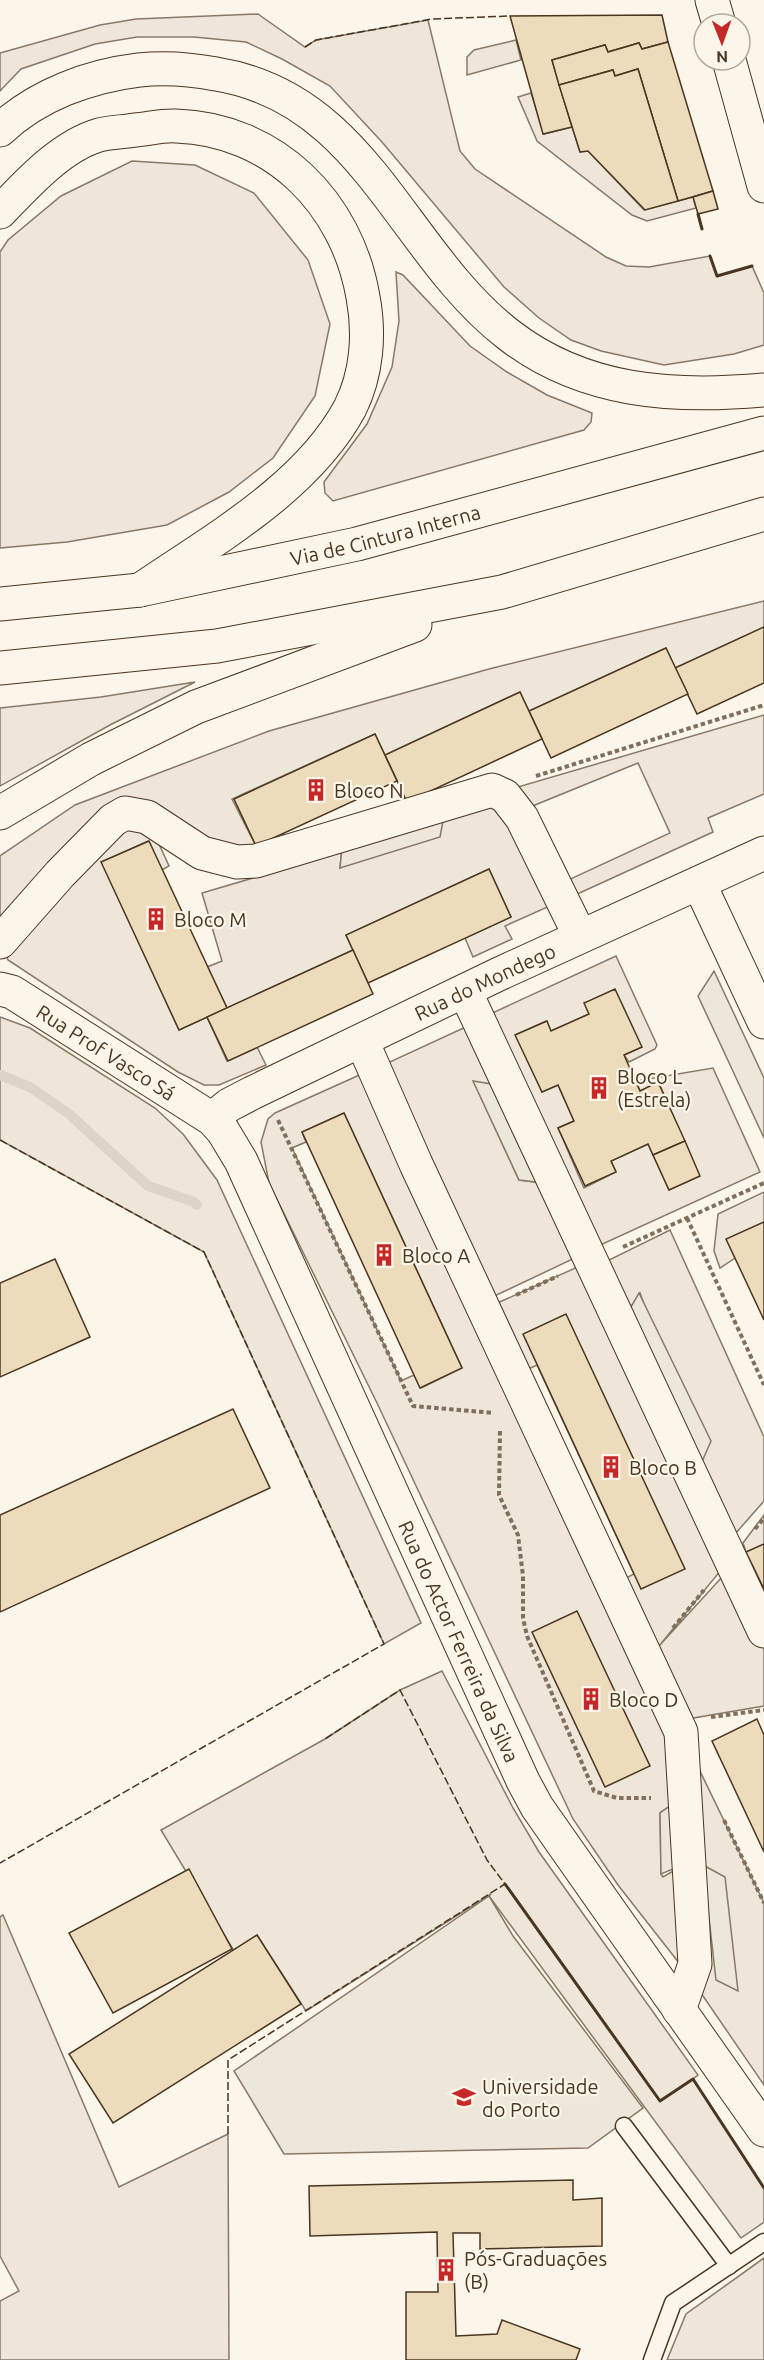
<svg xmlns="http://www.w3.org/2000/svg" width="764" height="2360" font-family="Ubuntu,sans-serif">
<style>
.green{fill:#ede6d9;stroke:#887966;stroke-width:1.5;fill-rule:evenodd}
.parking{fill:#ede7d9;stroke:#887966;stroke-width:1.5}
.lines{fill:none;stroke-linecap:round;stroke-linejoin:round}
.stream{stroke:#dcd4c6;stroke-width:10}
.building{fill:#ecdcbc;stroke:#4a3520;stroke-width:1.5}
.lane-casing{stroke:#4a3520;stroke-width:19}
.street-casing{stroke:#4a3520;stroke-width:35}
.highway-casing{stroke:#4a3520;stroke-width:35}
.path{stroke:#7f6f5c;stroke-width:4;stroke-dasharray:4.5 3;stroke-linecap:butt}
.lane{stroke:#fbf6e9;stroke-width:16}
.street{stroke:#fbf6e9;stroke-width:33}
.highway{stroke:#fbf6e9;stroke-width:33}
.fence{stroke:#4a3520;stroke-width:1.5;stroke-dasharray:8 3;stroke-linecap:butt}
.wall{stroke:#4a3520;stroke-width:3}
.labels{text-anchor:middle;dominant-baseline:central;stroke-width:4.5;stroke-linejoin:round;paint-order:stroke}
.street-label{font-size:20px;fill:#4a3520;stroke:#fbf6e9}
.poi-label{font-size:20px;fill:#4a3520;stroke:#fbf6e9;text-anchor:start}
</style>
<rect width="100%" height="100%" fill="#fbf6e9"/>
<g class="green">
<path d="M258,14L305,47L316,40L428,20L460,151L475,169L606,257L626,266L649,267L710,256L717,276L752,266L764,293V345L734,354L664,365L601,351L571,340L539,318L504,287L382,142L330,86L282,59L246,42L194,37H137L95,44L21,69L0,91V53L100,25L136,19Z"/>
<path d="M516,40L521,60L467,75V57L474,50Z"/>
<path d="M531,93L544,134L572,127L580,152L588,151L644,210L693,197L696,208L647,221L632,215L537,141L518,97Z"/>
<path d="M132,161L195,165L254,193L308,260L330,324L315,396L273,458L229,492L167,525L67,542L0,548V252L8,240L61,196Z"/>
<path d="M396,272L403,275L470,346L507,372L547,395L592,413L591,422L584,430L333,501L325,493L324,482L367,424L392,367L399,321Z"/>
<path d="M764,601V627L675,668L666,648L529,711L520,692L385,755L375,734L232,799L256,846L283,833L287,841L240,852L141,806L0,928V856L75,805L269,731L489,669Z"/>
<path d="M195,682L110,725L0,786V708L101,697Z"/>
<path d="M764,715V794L708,818L713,832L573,896L566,881L670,833L638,763L530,807L511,789Z"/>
<path d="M499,803L552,905L505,926L512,939L473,957L465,938L511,917L489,869L346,935L353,950L227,1008L207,967L222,961L202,893L304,863L342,848L340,868L444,816Z"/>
<path d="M119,827L154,833L169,866L162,870L148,841L102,862L179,1030L207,1017L227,1061L257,1047L266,1065L219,1085H204L178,1072L8,960L5,951Z"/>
<path d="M616,956L657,1045L655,1049L629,1062L624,1055L641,1047L585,1003L589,1014L551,1031L546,1021L518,1034L542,1092L558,1085L574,1121L558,1128L584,1188L616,1172L611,1161L648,1144L669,1190L699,1176L659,1083L640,1091L636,1081L713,1068L760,1172L596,1247L488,1015Z"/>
<path d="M0,1017L30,1028L155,1108L183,1134L217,1180L421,1623L384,1644L204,1252L0,1140Z"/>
<path d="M470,1025L497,1085L474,1082L519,1180L544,1183L577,1257L488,1299L381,1066Z"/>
<path d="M375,1068L484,1309L591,1261L730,1559L659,1646L733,1565L764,1631V1706L682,1720L681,1732L764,1903V2085L690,1977L618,1885L573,1819L377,1403L269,1183L261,1142L268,1119L275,1113ZM344,1113L462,1368L421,1388L414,1375L401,1381L292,1148L306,1142L302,1132ZM537,1365L634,1574L613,1585L515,1375ZM680,1799L689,1862L663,1877L661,1874L660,1813Z"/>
<path d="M764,1192V1222L727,1239L735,1258L720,1268L714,1251L718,1214Z"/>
<path d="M670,1230L764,1437V1501L735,1534L701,1464L640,1293L628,1312L605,1262Z"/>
<path d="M764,1515V1544L746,1552L743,1543Z"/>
<path d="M442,1671L513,1808L539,1852L698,2075L693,2079L764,2188V2222L741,2238L489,1896L491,1894L306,2011L257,1935L234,1951L161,1830L325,1739L400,1690Z"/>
<path d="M3,1915L119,2187L228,2134L229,2360H0V2301L19,2291L0,2256V1917Z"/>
<path d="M764,2258V2360H667L686,2314Z"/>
</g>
<g class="parking">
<path d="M444,816L440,837L340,868L342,848Z"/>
<path d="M714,971L764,1078V1138L698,996Z"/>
<path d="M473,1081L497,1085L544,1183L519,1180Z"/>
<path d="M639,1293L711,1441L701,1464L628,1312Z"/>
<path d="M680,1799L683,1865L661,1874L660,1813Z"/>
<path d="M703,1865L725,1877L738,1991L716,1980Z"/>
<path d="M489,1896L513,1936L643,2108L588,2148L284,2154L234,2071Z"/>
</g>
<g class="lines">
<path class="stream" d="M0,1075L30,1087L69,1114L148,1186L194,1202L197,1205"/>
</g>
<g class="building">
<path d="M662,15L668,42L642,49L639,43L608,52L605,45L552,60L572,127L543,134L510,16Z"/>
<path d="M668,42L713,191L678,201L638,69L615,76L613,70L559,85L552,60L605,45L608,52L639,43L642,49Z"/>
<path d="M638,69L678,201L645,210L588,151L580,152L559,85L613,70L615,76Z"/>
<path d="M713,191L718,209L698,214L693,197Z"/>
<path d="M764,627V683L697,714L675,668Z"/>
<path d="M666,648L688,694L551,758L529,711Z"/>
<path d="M520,692L542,739L407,802L385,755Z"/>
<path d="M375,734L397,781L256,846L234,799Z"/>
<path d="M149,841L227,1008L179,1030L101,862Z"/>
<path d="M489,869L511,917L368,983L346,935Z"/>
<path d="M353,950L373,994L228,1061L207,1017Z"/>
<path d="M615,989L642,1047L624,1055L640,1091L658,1082L685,1141L653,1155L648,1144L611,1161L616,1172L585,1186L558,1128L574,1121L558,1085L542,1092L515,1035L547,1021L551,1031L589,1014L584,1003Z"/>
<path d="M344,1113L462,1368L420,1388L302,1132Z"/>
<path d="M685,1141L700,1176L669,1190L653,1155Z"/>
<path d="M764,1222V1320L726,1239Z"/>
<path d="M55,1259L90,1337L0,1377V1283Z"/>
<path d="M566,1314L685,1569L641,1589L523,1334Z"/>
<path d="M233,1409L270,1488L0,1612V1515Z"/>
<path d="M764,1544V1589L746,1552Z"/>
<path d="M577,1611L650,1766L605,1787L532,1632Z"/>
<path d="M757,1719L764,1735V1852L712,1741Z"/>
<path d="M189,1869L232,1949L113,2013L69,1933Z"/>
<path d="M257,1935L301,2004L113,2123L69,2054Z"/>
<path d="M573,2180V2200L602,2198V2246L480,2249V2233H453L456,2336L497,2334L502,2320L580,2349L576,2360H406V2292H438L437,2232L310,2236L309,2186Z"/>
</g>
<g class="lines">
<g class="lane-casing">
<g id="lane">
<path d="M624,2126L729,2266"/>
<path d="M652,2360L673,2303L764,2242"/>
</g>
</g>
<g class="street-casing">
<g id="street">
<path d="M712,0L719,24"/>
<path d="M729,60L764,186"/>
<path d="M699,883L764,1022"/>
<path d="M0,942L60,874L113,820L125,813L147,817L202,853L237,862L256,861L492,790L505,796L522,818L580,936"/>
<path id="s1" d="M0,989L12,992L212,1119L223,1131L241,1161L523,1781L537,1807L572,1857L764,2130"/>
<path d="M465,991L764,1631"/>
<path d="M362,1041L416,1164L681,1732L695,1964L679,2010"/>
<path id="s2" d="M212,1119L229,1105L252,1093L499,974L764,853"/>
</g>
</g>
<g class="highway-casing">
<g id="highway">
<path d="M0,130C37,95 89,76 139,70C165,67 190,69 216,74C366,98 401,252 509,335C584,393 674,398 764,390"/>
<path d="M0,212C27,184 61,146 99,135C110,132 124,132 135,130C148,129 163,125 176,126C274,129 347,203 363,297C370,334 367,374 350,408C307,488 213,540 140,590"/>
<path id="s3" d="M0,604L140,590L357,544L764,433"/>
<path d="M0,668L217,646L502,592L764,514"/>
<path d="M0,813L91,759L196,707L415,625"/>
</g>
</g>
<g class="path">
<path d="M536,776L764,705"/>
<path d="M278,1120L413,1406L494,1413"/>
<path d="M687,1218L764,1385"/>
<path d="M623,1247L764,1183"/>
<path d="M516,1295L558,1276"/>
<path d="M500,1431L499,1495L518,1535L523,1576V1618L527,1636L594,1791L617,1798H651"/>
<path d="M755,1529L764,1518"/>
<path d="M673,1628L704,1590"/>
<path d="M711,1717L764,1710"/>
<path d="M724,1820L764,1903"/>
</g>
<use href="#lane" class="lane"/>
<use href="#street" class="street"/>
<use href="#highway" class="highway"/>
<g class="fence">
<path d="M305,47L316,40L432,19L510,16"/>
<path d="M0,1140L204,1252L384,1644L0,1863"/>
<path d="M228,2134V2060L505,1884L487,1860L400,1690L325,1739"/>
</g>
<g class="wall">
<path d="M698,214L702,229"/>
<path d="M710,256L717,276L752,266"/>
<path d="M505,1884L660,2101L693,2079L764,2188"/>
</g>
</g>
<defs>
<g id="building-bare" transform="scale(1.8)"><path d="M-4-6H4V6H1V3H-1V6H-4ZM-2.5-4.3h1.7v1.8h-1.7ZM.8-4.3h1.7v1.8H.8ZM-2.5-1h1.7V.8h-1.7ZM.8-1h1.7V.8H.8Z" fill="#c62828" stroke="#fbf6e9" stroke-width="2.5" paint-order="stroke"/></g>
<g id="university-bare" transform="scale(1.8)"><path d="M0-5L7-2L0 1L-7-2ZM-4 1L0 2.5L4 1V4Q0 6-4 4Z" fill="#c62828" stroke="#fbf6e9" stroke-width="2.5" paint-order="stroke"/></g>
</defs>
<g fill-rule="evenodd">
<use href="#building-bare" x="316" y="790"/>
<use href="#building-bare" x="156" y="919"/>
<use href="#building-bare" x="599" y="1088"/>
<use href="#building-bare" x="384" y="1255"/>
<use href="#building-bare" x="611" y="1467"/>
<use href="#building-bare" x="591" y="1699"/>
<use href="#university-bare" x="464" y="2097"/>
<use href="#building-bare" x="446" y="2270"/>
</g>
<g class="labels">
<g class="street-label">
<text stroke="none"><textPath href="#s3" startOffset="392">Via de Cintura Interna</textPath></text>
<text stroke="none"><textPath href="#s2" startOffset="306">Rua do Mondego</textPath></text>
<text stroke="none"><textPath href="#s1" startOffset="124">Rua Prof Vasco Sá</textPath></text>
<text stroke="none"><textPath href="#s1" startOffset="828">Rua do Actor Ferreira da Silva</textPath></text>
</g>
<g class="poi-label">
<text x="334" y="790">Bloco N</text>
<text x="174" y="919">Bloco M</text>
<text x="617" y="1076">Bloco L<tspan x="617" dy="23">(Estrela)</tspan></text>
<text x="402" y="1255">Bloco A</text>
<text x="629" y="1467">Bloco B</text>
<text x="609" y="1699">Bloco D</text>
<text x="482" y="2086">Universidade<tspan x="482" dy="23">do Porto</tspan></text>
<text x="464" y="2258">Pós-Graduações<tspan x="464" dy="23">(B)</tspan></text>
</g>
</g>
<g transform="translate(722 42) rotate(179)"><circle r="28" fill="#fbf6e9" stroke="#b4a999" stroke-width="1.5"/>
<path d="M0-4.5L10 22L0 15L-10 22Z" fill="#c62828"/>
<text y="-9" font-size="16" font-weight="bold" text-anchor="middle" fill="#4a3520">N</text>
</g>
</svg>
